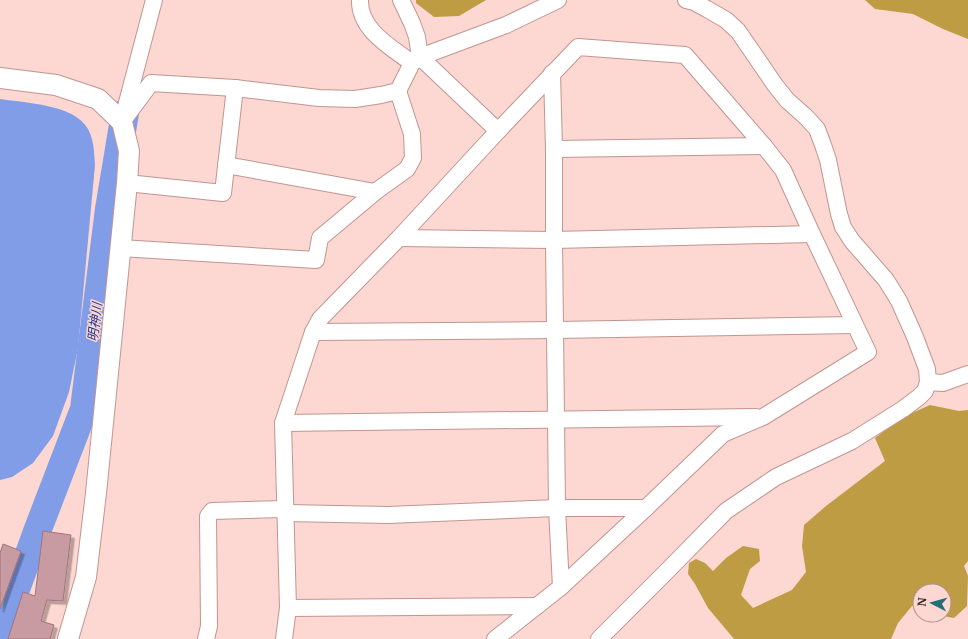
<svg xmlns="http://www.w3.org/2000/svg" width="968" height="639" font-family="Merriweather,'Noto Sans JP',serif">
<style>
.forest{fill:#be9c43}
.water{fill:#819de7}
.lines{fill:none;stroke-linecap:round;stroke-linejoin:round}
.river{stroke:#819de7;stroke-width:28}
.building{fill:#c89ba2;stroke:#9f757c;filter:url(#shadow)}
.minor-casing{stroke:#c2958f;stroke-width:18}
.tertiary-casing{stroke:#c2958f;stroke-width:22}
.minor{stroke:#fff;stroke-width:16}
.tertiary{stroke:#fff;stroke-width:20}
.labels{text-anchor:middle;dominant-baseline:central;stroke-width:3;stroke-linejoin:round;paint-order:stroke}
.water-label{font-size:13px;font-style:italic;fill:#22388d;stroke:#fdd7d1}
</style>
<defs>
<filter id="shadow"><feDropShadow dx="3.5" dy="3.5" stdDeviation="0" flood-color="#0004"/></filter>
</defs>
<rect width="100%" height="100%" fill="#fdd7d1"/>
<g class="forest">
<path d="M416,0H486L459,16L434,17L416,3Z"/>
<path d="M865,0H968V39L943,29L913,14L875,9Z"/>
<path d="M930,405L959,411L968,410V561L964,566L968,576L967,606L954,618L937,615H944V591H920V604L912,606L898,623L891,639H734L708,608L695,584L688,574L689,563L696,559L705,563L713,571L726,558L743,546L759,549L760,561L750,569L741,595L753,608L792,590L806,572L802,546L804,525L826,506L885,461L875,438L903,417Z"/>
</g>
<path class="water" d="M0,99C25,103 74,104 88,129C94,140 94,152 95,165L78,348L69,392L53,436L33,463L12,477L0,480Z"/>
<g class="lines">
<path class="river" d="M0,633L38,529L84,409L109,209L125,113"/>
</g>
<g class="building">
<path d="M43,531L71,535L63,601L47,600L41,621L54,625L50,639H8L23,592L35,596Z"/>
<path d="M3,544L21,551L0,609V553Z"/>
</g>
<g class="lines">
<g class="minor-casing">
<g id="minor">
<path d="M360,0C359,30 391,47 412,63"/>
<path d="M401,0L412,23L417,37L420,57L498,131"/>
<path d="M552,73L554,149V240L557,508L561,587"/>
<path d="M124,114L154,0"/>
<path d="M122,122L151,83L235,88L319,98L355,99L381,95L398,91L412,63L420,57L506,25L558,0"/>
<path d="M554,149L764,146"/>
<path d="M226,165L375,192"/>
<path d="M127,183L223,193L235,88"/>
<path d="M399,238L554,240L812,234"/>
<path d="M120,248L316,260L320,238L375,192L407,169L413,158L412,134L398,91"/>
<path d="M313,332L556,330L855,325"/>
<path d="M928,382L943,383L968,374"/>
<path d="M283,423L756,417"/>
<path d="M286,513L388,515L557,508H646"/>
<path d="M288,608L537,606"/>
<path d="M206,639L209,626L208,516L212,511L285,509"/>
<path d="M284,639L288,608L283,423L313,332L320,319L399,238L498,131L578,47L685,55L764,146L783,170L812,234L868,352L763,417L723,434L646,508L561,587L495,639"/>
<path d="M599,639L668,570L726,511L776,477L852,441L903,409L919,397L925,391L928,382L927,369L915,337L899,301L886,280L852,241L843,227L839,214L828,160L823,145L817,129L806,117L787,100L775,85L738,31L726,20L707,9L694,2L686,0"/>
</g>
</g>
<g class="tertiary-casing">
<path id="tertiary" d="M0,78L56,85L98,99L122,122L129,151L127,183L96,493L86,577L68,639"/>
</g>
<use href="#minor" class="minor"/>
<use href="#tertiary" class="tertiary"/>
</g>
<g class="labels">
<g class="water-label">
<text transform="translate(95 322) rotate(-83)">明神川</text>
</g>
</g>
<g transform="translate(932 603) rotate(276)"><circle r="19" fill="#fdd7d1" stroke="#af918d"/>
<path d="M0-3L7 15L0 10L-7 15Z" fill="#246e77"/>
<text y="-6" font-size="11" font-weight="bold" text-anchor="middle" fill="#3b2926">N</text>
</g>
</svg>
